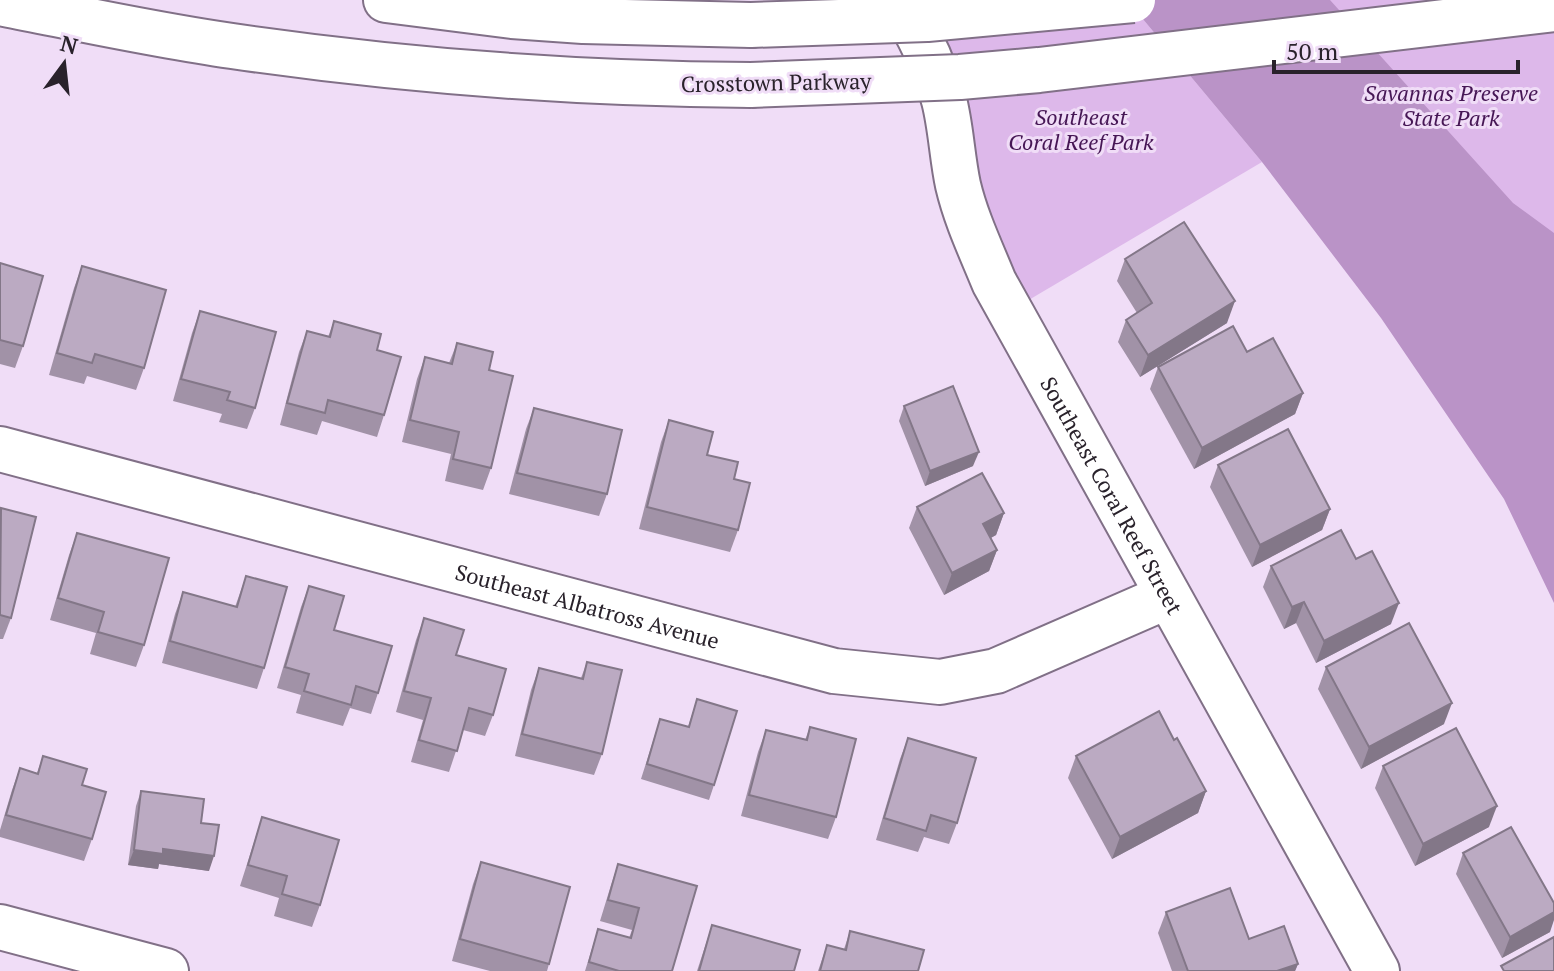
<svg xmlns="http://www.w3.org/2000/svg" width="1554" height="971" font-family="'PT Serif',serif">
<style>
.green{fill:#ddb8ea}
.water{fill:#ba93c7}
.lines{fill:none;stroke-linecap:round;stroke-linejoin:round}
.minor-casing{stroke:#817087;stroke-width:48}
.major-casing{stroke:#817087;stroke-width:48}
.minor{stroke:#fff;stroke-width:44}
.major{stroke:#fff;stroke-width:44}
.major-bridge-casing{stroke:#817087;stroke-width:48;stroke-linecap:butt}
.major-bridge{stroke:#fff;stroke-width:44}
.wall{fill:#a192a7}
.shaded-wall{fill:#837788}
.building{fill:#bbaac2;stroke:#837788;stroke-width:2}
.labels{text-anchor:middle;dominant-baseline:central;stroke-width:6;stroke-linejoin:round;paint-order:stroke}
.street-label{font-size:22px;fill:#29222b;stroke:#f0ddf7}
.park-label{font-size:22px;font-style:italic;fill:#461655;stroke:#f0ddf7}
</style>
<rect width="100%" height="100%" fill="#f0ddf7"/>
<g class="green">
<path d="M1127,0L1262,162L1022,304L997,262L929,39Z"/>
<path d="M1239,0H1554V407Z"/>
</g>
<path class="water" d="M1127,0H1330L1513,203L1554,233V603L1504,499L1381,318L1262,162Z"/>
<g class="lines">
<g class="minor-casing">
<g id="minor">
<path id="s1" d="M898,0C918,31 934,64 944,100C951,127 952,157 958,185C966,219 981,250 994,282L1377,971"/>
<path id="s2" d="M0,449L834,671L940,682L996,671L1168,596"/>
<path d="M0,927L166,971"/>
</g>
</g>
<g class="major-casing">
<g id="major">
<path d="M386,0L512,16L583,21L751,25"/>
<path d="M0,3C77,18 154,35 232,46C404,71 577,84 751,85"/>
</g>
</g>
<use href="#minor" class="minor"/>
<use href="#major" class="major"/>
<g class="major-bridge-casing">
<g id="major-bridge">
<path d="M751,25L927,19L1133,0"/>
<path d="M751,85L960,77L1039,70L1554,9"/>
</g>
</g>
<use href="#major-bridge" class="major-bridge"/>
</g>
<g class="wall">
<path d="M1125,259L1227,323L1140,377L1118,342L1126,320L1137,313L1117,281Z"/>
<path d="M0,263L23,346L15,368L0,364Z"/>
<path d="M82,266L144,368L136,390L87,376L84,384L49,375L74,288Z"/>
<path d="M200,311L255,408L247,429L219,422L222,414L173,401L192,333Z"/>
<path d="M334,321L377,350L384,415L377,437L322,421L317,435L280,425L299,352L307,331L328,337Z"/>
<path d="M457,343L489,370L491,468L483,490L445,481L451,454L402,442L417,379L425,357L449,363Z"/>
<path d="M1247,352L1303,393L1295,414L1194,469L1150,389L1158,367Z"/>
<path d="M904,406L973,466L925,486L899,421Z"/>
<path d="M534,408L607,494L599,516L509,494L526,429Z"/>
<path d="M669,420L734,479L738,530L730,552L639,529L661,442Z"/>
<path d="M1218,465L1330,509L1322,530L1252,567L1210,487Z"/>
<path d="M917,507L1004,513L996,535L991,538L997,550L989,571L944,595L909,528Z"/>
<path d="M0,511L11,618L3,639H0Z"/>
<path d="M77,533L144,645L136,667L90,654L96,633L50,620L69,555Z"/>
<path d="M1271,566L1391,624L1316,663L1296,623L1284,629L1263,587Z"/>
<path d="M246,576L264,668L257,689L162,663L175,614L183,592L235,607Z"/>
<path d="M309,586L334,630L378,693L371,714L350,708L343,726L296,713L301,695L277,688L301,607Z"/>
<path d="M424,618L456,655L493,715L485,736L463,730L449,772L411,762L423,720L396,712L416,640Z"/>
<path d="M587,662L602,754L594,775L515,756L531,690L539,668L581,678Z"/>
<path d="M1326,667L1444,724L1361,769L1318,689Z"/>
<path d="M697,699L714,785L709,800L641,779L660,719L688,727Z"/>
<path d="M810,727L836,817L828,839L741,816L758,752L766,730L805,740Z"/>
<path d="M908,738L957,823L949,844L924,837L918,852L876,840L900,759Z"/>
<path d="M1174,740L1206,791L1198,813L1112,859L1068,778L1076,756Z"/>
<path d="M43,756L82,785L92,839L84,861L0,837V830L12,790L20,768L37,773Z"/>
<path d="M1383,766L1489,827L1415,866L1375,788Z"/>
<path d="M141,791L201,823L209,871L159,864L158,869L128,865L136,806Z"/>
<path d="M262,817L320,905L312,927L274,916L279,898L240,886Z"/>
<path d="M1463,853L1550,932L1502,958L1456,874Z"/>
<path d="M481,862L549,964L547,971H490L452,961L473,884Z"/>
<path d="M618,864L672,971H585L598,929L629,938L632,930L600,921L611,885Z"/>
<path d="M1166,912L1249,939L1298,964L1295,971H1172L1158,933Z"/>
<path d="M712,925L794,971H697Z"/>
<path d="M850,931L918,971H818L827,945L844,949Z"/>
</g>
<g class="shaded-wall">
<path d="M1235,301L1227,323L1140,377L1148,355Z"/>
<path d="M1303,393L1295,414L1194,469L1202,448Z"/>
<path d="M979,452L973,466L925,486L930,471Z"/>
<path d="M1330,509L1322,530L1252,567L1260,545Z"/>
<path d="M1004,513L996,535L975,546L983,524Z"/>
<path d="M997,550L989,571L944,595L952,573Z"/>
<path d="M1304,602L1296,623L1284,629L1292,607Z"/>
<path d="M1399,603L1391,624L1316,663L1324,641Z"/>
<path d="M1452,703L1444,724L1361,769L1369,747Z"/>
<path d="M1206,791L1198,813L1112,859L1120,837Z"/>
<path d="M1497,806L1489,827L1415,866L1423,844Z"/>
<path d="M163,849L214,856L209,871L159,864L158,869L128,865L134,850Z"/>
<path d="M1554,912V920L1550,932L1502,958L1510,937Z"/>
<path d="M1298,964L1295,971H1277Z"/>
</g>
<g class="building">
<path d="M1184,222L1235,301L1148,355L1126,320L1152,303L1125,259Z"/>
<path d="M0,263L43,276L23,346L0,340Z"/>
<path d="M82,266L166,290L144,368L95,354L92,363L57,353Z"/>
<path d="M200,311L276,332L255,408L227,400L230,392L181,379Z"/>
<path d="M334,321L381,334L377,350L401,357L384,415L328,400L325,413L287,403L307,331L330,337Z"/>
<path d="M1233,326L1247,352L1273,338L1303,393L1202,448L1158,367Z"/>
<path d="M457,343L493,352L489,370L513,376L491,468L453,459L459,432L410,420L425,357L452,364Z"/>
<path d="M953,386L979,452L930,471L904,406Z"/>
<path d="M534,408L622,430L607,494L517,473Z"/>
<path d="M669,420L713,432L707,455L738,462L734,479L750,483L738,530L647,507Z"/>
<path d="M1288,429L1330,509L1260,545L1218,465Z"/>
<path d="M982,473L1004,513L983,524L997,550L952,573L917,507Z"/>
<path d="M1,508L36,517L11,618L0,615Z"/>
<path d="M1341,530L1356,559L1372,551L1399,603L1324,641L1304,602L1292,607L1271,566Z"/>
<path d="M77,533L169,558L144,645L98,632L104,612L58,598Z"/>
<path d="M246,576L287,587L264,668L170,641L183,592L237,607Z"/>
<path d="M309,586L344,596L334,630L392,646L378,693L356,686L351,705L304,691L309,674L285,667Z"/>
<path d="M424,618L464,630L456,655L506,669L493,715L469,708L457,751L419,740L431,698L404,691Z"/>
<path d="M1409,623L1452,703L1369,747L1326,667Z"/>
<path d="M587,662L622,670L602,754L522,734L539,668L583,679Z"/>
<path d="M697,699L737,711L714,785L647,764L660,719L689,727Z"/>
<path d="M1159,711L1174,740L1177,738L1206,791L1120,837L1076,756Z"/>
<path d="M810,727L856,739L836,817L749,795L766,730L807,740Z"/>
<path d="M1456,728L1497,806L1423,844L1383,766Z"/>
<path d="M908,738L976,758L957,823L931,815L926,831L884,818Z"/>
<path d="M43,756L87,769L82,785L106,792L92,839L6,815L20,768L38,774Z"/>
<path d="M141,791L204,799L201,823L219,825L214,856L163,849V854L134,850Z"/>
<path d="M262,817L339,840L320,905L282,894L287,876L248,865Z"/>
<path d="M1511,827L1554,903V912L1510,937L1463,853Z"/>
<path d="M481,862L570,887L549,964L460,939Z"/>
<path d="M618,864L697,886L672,971H619L589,962L598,929L631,938L639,908L608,900Z"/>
<path d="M1230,888L1249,939L1284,926L1298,964L1277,971H1188L1166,912Z"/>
<path d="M712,925L800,950L794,971H699Z"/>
<path d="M850,931L924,950L918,971H820L827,945L846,950Z"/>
<path d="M1554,937V971H1504L1501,966Z"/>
</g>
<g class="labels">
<g class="street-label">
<text transform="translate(776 82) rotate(-1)">Crosstown Parkway</text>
<text stroke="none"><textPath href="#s1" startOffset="544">Southeast Coral Reef Street</textPath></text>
<text stroke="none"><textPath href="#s2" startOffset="608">Southeast Albatross Avenue</textPath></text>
</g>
<g class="park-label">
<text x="1451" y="92">Savannas Preserve<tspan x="1451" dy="25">State Park</tspan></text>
<text x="1081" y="116">Southeast<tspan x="1081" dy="25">Coral Reef Park</tspan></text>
</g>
</g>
<g transform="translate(64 64) rotate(15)" stroke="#f0ddf7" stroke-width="6" paint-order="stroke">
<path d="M0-6L14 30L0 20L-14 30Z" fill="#29222b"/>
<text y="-12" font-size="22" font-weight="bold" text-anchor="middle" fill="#29222b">N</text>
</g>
<path d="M1274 60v12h244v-12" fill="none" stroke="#29222b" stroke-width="4"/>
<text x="1286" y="60" font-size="24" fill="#29222b" stroke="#f0ddf7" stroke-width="6" paint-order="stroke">50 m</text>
</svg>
